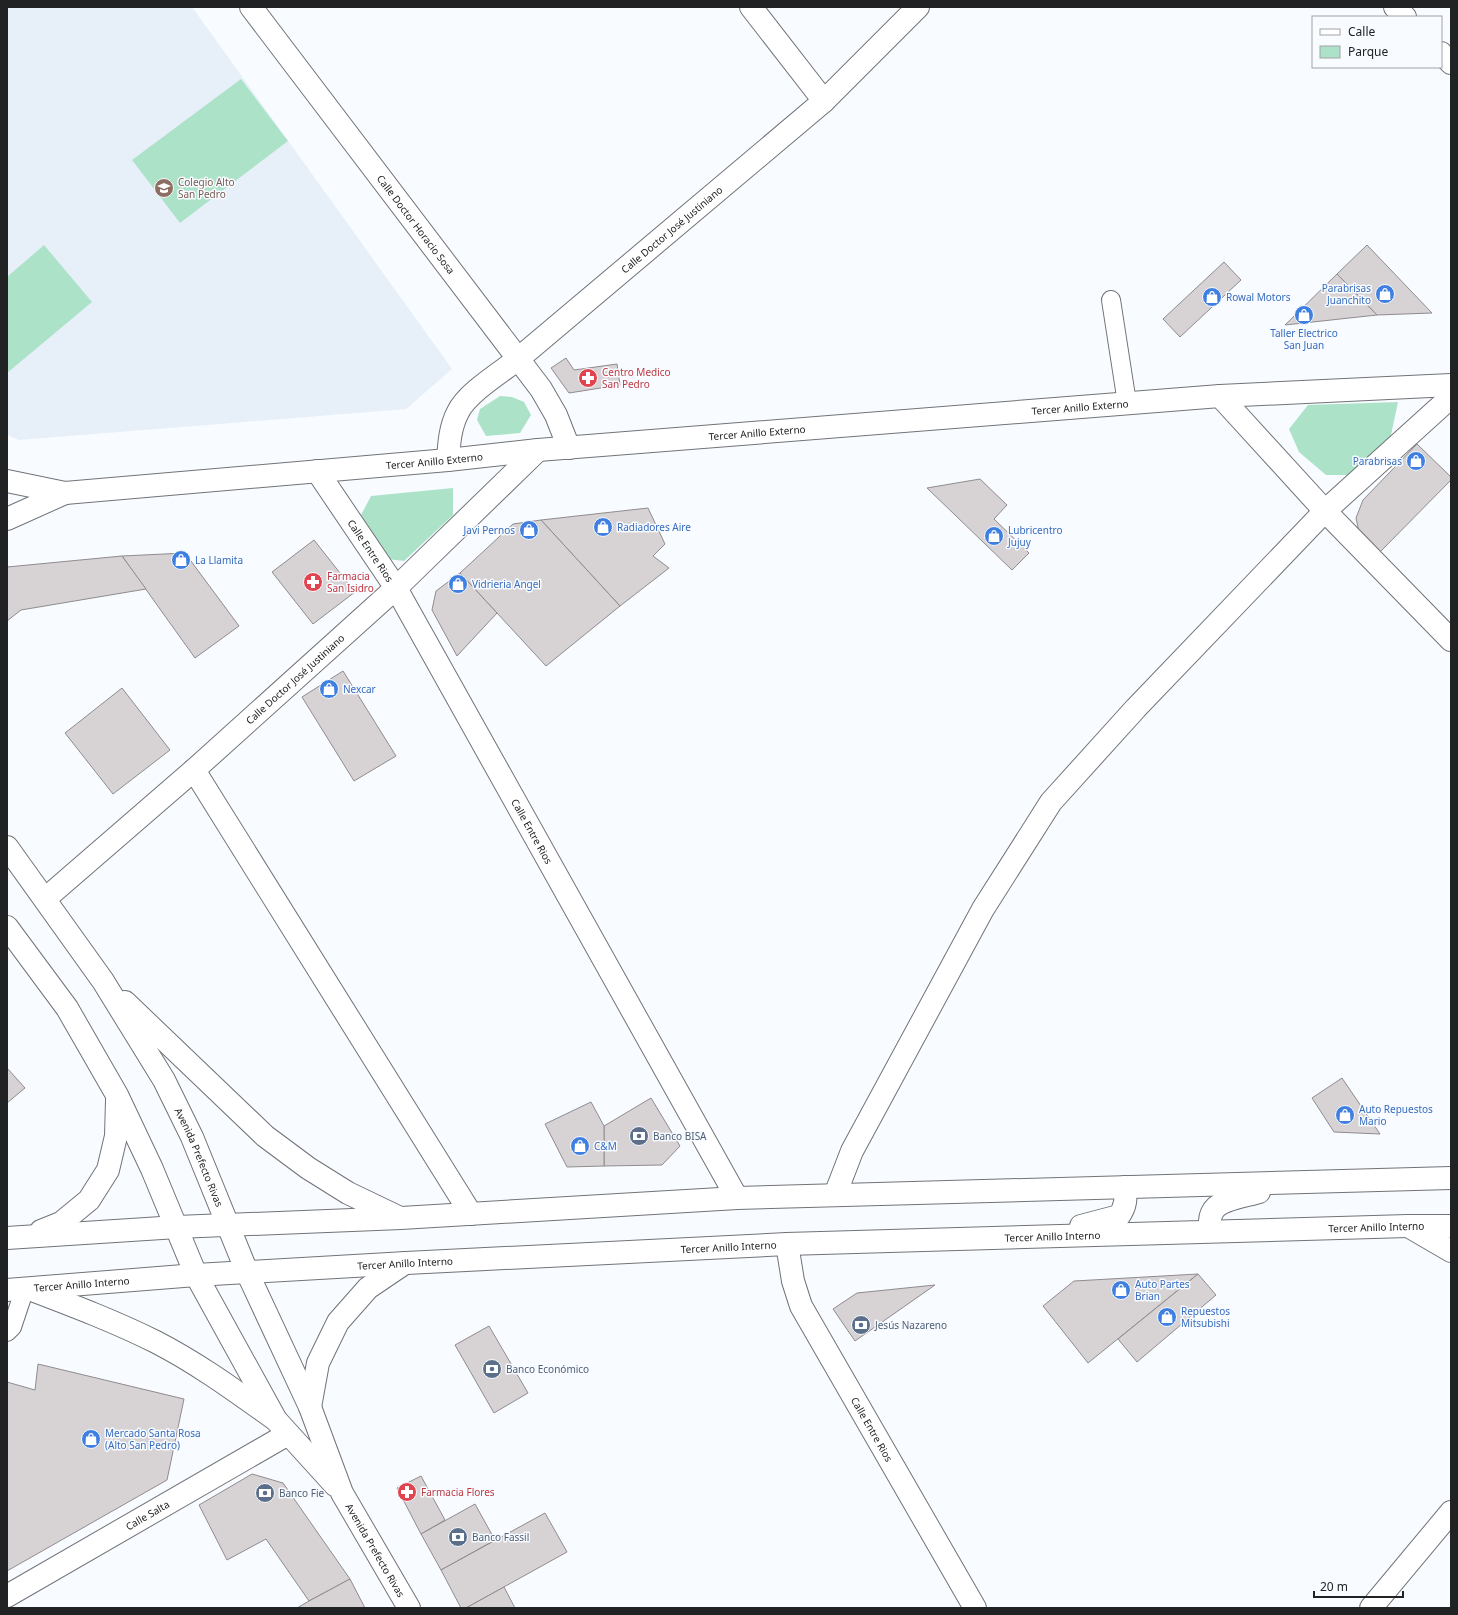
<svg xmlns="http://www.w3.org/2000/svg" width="1458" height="1615" font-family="'Noto Sans',sans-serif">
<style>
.built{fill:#e7eff9}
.green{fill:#ace3c8}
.building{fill:#d7d2d4;stroke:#908c8e}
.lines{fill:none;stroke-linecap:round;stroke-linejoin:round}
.service-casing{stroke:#717377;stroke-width:20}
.minor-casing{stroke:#717377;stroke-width:24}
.tertiary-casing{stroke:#717377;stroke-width:24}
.secondary-casing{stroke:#717377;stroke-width:24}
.service{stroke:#fff;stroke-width:18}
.minor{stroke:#fff;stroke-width:22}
.tertiary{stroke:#fff;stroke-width:22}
.secondary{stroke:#fff;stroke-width:22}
.labels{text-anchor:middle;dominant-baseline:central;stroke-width:3;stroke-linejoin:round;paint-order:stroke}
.education-label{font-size:10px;fill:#785e54;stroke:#f8fbff;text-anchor:start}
.street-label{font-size:10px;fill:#212224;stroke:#f8fbff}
.shop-label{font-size:10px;fill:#366cbe;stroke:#f8fbff;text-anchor:start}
.health-label{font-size:10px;fill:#be3a42;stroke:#f8fbff;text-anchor:start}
.service-label{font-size:10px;fill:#4e5e75;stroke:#f8fbff;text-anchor:start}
</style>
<rect width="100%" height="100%" fill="#f8fbff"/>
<path class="built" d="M7,7H192L452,369L406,409L19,440L7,435Z"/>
<g class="green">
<path d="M241,79L288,141L180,223L132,160Z"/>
<path d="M44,245L92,302L7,373V277Z"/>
<path d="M500,396L512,397L524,402L531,415L520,433L486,436L477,420L480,409Z"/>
<path d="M1398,402L1391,435L1372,456L1349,475H1326L1299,452L1289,429L1308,405Z"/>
<path d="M453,488V515L404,561L387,559L361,515L371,496Z"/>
</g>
<g class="building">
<path d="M1367,245L1432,313L1377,315L1337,274Z"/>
<path d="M1224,262L1241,280L1180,337L1163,319Z"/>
<path d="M1337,274L1377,315L1285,325Z"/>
<path d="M566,358L574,370L617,364L620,385L569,393L551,368Z"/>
<path d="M1417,444L1451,477V480L1380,552L1359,532L1356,518L1363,500Z"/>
<path d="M980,479L1007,505L994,519L1029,553L1012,570L927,488Z"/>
<path d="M648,508L665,544L653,556L669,568L620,606L541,520Z"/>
<path d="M541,520L620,606L546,666L460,573L513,524Z"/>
<path d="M314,540L355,592L313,624L272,572Z"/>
<path d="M185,553L239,626L195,658L122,556Z"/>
<path d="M122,556L146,589L21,610L7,621V567Z"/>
<path d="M460,573L497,613L457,656L432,610L436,591Z"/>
<path d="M343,671L396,756L354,781L302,697Z"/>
<path d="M122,688L170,750L113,794L65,733Z"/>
<path d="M7,1068L25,1088L7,1103Z"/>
<path d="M1342,1078L1380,1134L1334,1132L1312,1098Z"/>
<path d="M651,1098L680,1146L662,1165L604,1166V1126Z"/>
<path d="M591,1102L604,1126V1166L567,1167L545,1124Z"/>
<path d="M1198,1274L1088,1363L1043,1306L1074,1281Z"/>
<path d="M1198,1274L1216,1295L1137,1362L1118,1339Z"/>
<path d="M935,1285L855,1341L833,1309L857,1293Z"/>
<path d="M489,1326L528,1393L494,1413L455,1345Z"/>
<path d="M38,1364L184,1399L167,1480L7,1571V1382L35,1390Z"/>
<path d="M252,1474L283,1483L350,1579L309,1601L266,1539L227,1560L199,1505Z"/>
<path d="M421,1476L445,1520L421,1534L397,1488Z"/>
<path d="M475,1504L495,1540L441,1570L421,1534Z"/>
<path d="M545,1513L567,1552L466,1608H461L441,1570Z"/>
<path d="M350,1579L365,1608H297L309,1601Z"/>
<path d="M504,1587L515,1608H466Z"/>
</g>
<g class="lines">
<g class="service-casing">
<g id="service">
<path d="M1111,300L1127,403"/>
<path d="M7,1332L12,1327L25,1288"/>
</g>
</g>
<g class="minor-casing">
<g id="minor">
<path id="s1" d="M251,7L541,389L556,415L569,448"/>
<path d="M751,7L824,101"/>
<path d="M1395,7L1405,17"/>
<path d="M1441,53L1451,63"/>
<path d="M1220,396L1325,511L1451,640"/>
<path id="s2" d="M448,460C449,444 450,427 458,412C467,393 500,373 518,359L824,101L918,7"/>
<path id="s3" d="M317,471L396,588L737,1198"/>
<path d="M194,770L471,1214"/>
<path id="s4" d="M45,899L194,770L396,588L538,450"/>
<path d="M835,1195L852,1151L983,909L1051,802L1136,708L1325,511L1451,397"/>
<path d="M1408,1226L1451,1251"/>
<path id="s5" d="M787,1244L793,1281L801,1306L975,1608"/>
<path id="s6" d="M7,1596L288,1434"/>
<path d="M1371,1608L1451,1512"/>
</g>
</g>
<g class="tertiary-casing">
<g id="tertiary">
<path id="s7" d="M7,481L65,493L448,460L538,450L1220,396L1451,385"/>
<path d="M7,519L65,493"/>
<path id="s8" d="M247,1272L310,1407L342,1493L409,1608"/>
<path d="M196,1275L276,1420L335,1485"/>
</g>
</g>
<g class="secondary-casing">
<g id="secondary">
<path id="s9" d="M7,847L103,981L164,1080L192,1137L247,1272"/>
<path d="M7,927L67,1008L117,1095L152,1169L196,1275"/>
<path d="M125,1002L265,1136L308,1168L348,1193L398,1217"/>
<path d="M1081,1226L1119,1216C1126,1206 1126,1199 1125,1187"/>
<path d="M41,1231L61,1223L89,1200L108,1170L116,1136L117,1100"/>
<path d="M1210,1231C1210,1225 1209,1218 1212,1213C1217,1199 1247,1196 1259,1192"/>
<path d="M7,1238L177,1227L401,1218L737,1198L1451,1178"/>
<path id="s10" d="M7,1290L196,1275L406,1263L787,1244L1408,1226H1451"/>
<path d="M32,1290C74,1306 116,1322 156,1342C199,1364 238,1393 276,1420"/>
<path d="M310,1407L318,1363L338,1322L368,1288L405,1263"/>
</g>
</g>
<use href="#service" class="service"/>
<use href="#minor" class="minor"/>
<use href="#tertiary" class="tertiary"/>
<use href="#secondary" class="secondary"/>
</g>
<defs>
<g id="school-disc" transform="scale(1)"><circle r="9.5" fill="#8d6e63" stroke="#f8fbff"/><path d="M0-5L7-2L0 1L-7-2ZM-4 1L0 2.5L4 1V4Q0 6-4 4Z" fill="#fff"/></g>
<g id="shop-disc" transform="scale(1)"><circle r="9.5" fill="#3f7fe0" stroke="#f8fbff"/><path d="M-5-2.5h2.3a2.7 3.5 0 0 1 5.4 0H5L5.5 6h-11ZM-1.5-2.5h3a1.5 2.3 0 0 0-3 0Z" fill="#fff"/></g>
<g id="pharmacy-disc" transform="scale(1)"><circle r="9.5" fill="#e0444e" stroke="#f8fbff"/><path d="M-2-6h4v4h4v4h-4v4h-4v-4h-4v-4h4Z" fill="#fff"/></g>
<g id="bank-disc" transform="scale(1)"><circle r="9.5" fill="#5c6f8a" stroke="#f8fbff"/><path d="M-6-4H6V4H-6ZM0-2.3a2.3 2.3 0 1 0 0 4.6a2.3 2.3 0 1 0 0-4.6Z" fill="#fff"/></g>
</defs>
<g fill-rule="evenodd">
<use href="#school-disc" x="164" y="188"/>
<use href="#shop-disc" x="1385" y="294"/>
<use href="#shop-disc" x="1212" y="297"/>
<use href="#shop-disc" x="1304" y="315"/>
<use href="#pharmacy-disc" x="588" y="378"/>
<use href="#shop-disc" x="1416" y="461"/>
<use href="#shop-disc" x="603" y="527"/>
<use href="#shop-disc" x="529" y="530"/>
<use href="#shop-disc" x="994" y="536"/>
<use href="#shop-disc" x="181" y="560"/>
<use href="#pharmacy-disc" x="313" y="582"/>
<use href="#shop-disc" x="458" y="584"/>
<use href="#shop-disc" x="329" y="689"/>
<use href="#shop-disc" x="1345" y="1115"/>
<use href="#bank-disc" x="639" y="1136"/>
<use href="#shop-disc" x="580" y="1146"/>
<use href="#shop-disc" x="1121" y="1290"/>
<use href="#shop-disc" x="1167" y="1317"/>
<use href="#bank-disc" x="861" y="1325"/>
<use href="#bank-disc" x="492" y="1369"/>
<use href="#shop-disc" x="91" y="1439"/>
<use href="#pharmacy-disc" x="407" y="1492"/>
<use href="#bank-disc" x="265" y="1493"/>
<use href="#bank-disc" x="458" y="1537"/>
</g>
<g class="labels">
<g class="education-label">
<text x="178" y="182">Colegio Alto<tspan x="178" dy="12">San Pedro</tspan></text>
</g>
<g class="street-label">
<text stroke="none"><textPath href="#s1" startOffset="273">Calle Doctor Horacio Sosa</textPath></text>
<text stroke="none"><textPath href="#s2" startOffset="331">Calle Doctor José Justiniano</textPath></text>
<text stroke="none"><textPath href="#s7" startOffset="1078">Tercer Anillo Externo</textPath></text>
<text stroke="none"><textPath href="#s7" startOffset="754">Tercer Anillo Externo</textPath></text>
<text stroke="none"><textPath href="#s7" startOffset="430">Tercer Anillo Externo</textPath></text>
<text stroke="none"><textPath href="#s3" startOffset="96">Calle Entre Rios</textPath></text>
<text stroke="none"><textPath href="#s4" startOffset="333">Calle Doctor José Justiniano</textPath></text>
<text stroke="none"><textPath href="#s3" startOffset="420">Calle Entre Rios</textPath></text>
<text stroke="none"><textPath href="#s9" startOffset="366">Avenida Prefecto Rivas</textPath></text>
<text stroke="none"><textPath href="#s10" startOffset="1371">Tercer Anillo Interno</textPath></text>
<text stroke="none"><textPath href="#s10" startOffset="1047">Tercer Anillo Interno</textPath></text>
<text stroke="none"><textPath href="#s10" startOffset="723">Tercer Anillo Interno</textPath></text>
<text stroke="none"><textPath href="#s10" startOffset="399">Tercer Anillo Interno</textPath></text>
<text stroke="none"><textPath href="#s10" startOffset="75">Tercer Anillo Interno</textPath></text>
<text stroke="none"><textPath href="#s5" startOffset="206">Calle Entre Rios</textPath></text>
<text stroke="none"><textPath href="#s6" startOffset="162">Calle Salta</textPath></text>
<text stroke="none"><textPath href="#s8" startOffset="307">Avenida Prefecto Rivas</textPath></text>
</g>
<g class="shop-label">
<text x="1371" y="288" text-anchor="end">Parabrisas<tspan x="1371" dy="12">Juanchito</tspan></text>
<text x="1226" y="297">Rowal Motors</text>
<text x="1304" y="333" text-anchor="middle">Taller Electrico<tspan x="1304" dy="12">San Juan</tspan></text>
<text x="1402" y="461" text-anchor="end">Parabrisas</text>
<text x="617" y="527">Radiadores Aire</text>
<text x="515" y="530" text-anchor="end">Javi Pernos</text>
<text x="1008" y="530">Lubricentro<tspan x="1008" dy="12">Jujuy</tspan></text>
<text x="195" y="560">La Llamita</text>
<text x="472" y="584">Vidrieria Angel</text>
<text x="343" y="689">Nexcar</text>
<text x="1359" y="1109">Auto Repuestos<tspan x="1359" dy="12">Mario</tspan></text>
<text x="594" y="1146">C&amp;M</text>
<text x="1135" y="1284">Auto Partes<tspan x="1135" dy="12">Brian</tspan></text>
<text x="1181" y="1311">Repuestos<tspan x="1181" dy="12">Mitsubishi</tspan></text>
<text x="105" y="1433">Mercado Santa Rosa<tspan x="105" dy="12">(Alto San Pedro)</tspan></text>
</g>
<g class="health-label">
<text x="602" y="372">Centro Medico<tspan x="602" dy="12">San Pedro</tspan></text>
<text x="327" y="576">Farmacia<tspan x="327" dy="12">San Isidro</tspan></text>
<text x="421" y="1492">Farmacia Flores</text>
</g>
<g class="service-label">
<text x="653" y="1136">Banco BISA</text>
<text x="875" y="1325">Jesús Nazareno</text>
<text x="506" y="1369">Banco Económico</text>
<text x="279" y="1493">Banco Fie</text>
<text x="472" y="1537">Banco Fassil</text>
</g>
</g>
<rect width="1458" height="1615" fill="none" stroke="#212224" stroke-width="16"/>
<rect x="1312" y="16" width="130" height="52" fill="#f8fbff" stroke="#a2a4a7"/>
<rect x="1320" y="29" width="20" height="6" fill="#ffffff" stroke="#a2a4a7"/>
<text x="1348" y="36" font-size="12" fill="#212224">Calle</text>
<rect x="1320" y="46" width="20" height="12" fill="#ace3c8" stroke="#a2a4a7"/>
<text x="1348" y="56" font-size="12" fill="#212224">Parque</text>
<path d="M1314 1591v6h89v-6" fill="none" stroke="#212224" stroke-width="2"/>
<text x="1320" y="1591" font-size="12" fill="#212224" stroke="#f8fbff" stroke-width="3" paint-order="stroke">20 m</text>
</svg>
